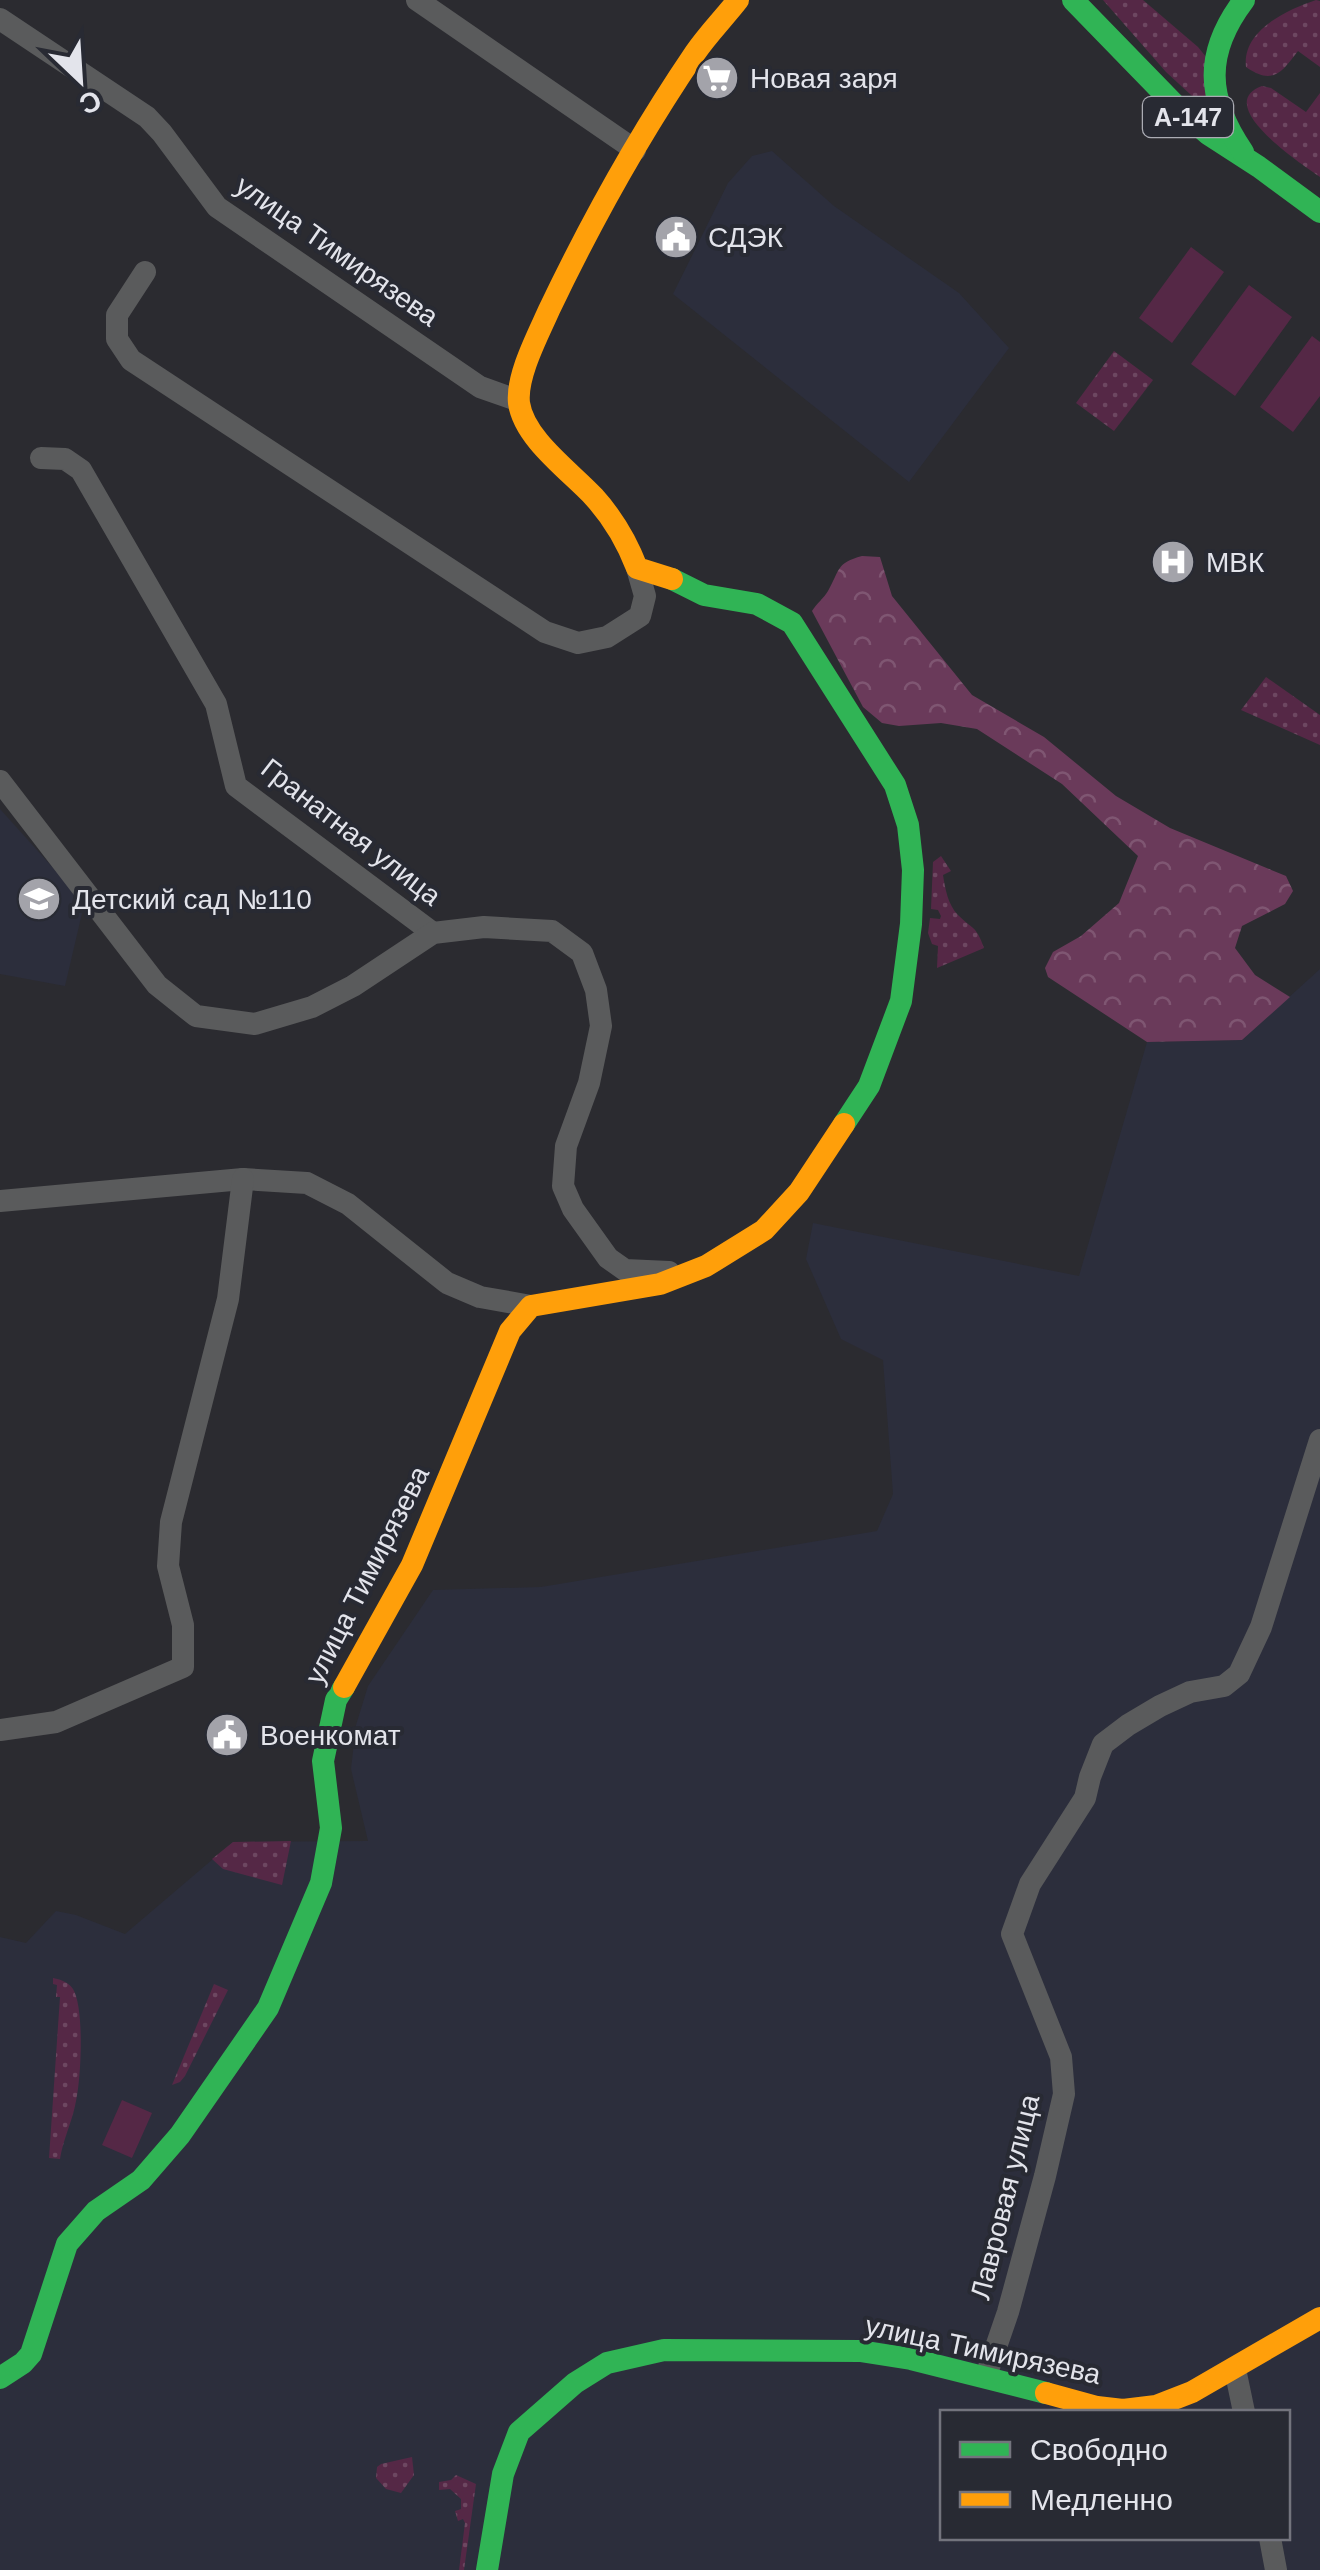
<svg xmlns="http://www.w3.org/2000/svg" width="1320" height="2570" font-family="Arial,sans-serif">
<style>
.built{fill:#2c2e3c;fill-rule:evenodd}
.grass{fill:url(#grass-dots)}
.forest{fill:url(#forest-crowns)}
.pitch{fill:#552846}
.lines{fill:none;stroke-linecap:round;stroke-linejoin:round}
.street{stroke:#5a5b5c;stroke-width:22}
.fast{stroke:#30b455;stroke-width:22}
.slow{stroke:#ff9f0a;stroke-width:22}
.labels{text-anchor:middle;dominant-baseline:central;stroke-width:8;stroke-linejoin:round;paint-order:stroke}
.shield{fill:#282a33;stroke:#abacb4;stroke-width:2.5}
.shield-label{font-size:25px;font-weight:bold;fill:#e3e4eb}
.poi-label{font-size:28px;fill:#e3e4eb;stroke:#282a33;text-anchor:start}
.street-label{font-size:28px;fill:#e3e4eb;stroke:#282a33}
</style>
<defs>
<pattern id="grass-dots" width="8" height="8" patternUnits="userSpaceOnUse" patternTransform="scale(2.5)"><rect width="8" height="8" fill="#552846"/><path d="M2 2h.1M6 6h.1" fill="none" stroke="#6d4761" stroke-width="1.8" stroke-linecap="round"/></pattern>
<pattern id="forest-crowns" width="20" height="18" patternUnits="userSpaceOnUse" patternTransform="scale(2.5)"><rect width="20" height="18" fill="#6a3a5a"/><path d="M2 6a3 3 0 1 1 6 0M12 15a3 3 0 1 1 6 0" fill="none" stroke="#7f5672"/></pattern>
</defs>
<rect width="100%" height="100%" fill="#2b2b30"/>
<g class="built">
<path d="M772,151L834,206L959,293L1009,348L909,482L673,294L728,183L752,156Z"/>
<path d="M0,809L73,890L83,909L65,986L0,974Z"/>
<path d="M1320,969V2570H0V1937L26,1943L56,1911L76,1915L125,1934L233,1842L368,1841L351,1769L356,1725L368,1686L433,1590L541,1587L877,1531L893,1494L883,1360L841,1339L806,1259L813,1223L1079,1276L1147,1042L1242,1040ZM942,2412H1288V2538H942Z"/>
</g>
<g class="grass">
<path d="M1103,0H1143L1198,47L1211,63L1216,118L1166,72Z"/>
<path d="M1316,0L1320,1V67L1298,51C1282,72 1273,86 1246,67C1242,30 1287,10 1316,0Z"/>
<path d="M1262,86L1271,88L1306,112L1320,93V177C1303,165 1211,105 1262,86Z"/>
<path d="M1114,351L1153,380L1114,431L1076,403Z"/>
<path d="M1266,677L1320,715V745L1241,710Z"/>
<path d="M941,856L951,871L943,875C945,888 948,905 958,915C973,930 976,925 984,948L937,968L938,946L932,944L928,933L930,918L940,919L941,916L938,910L931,909L933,862Z"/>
<path d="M291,1841L282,1885L223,1869L212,1859L233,1842Z"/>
<path d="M53,1978C62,1980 68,1982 73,1989C85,2009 81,2083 75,2106C71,2124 63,2140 60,2159L49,2158L60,1997H56L57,1985L53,1984Z"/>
<path d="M214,1984L228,1990L185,2076L180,2082L172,2085Z"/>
<path d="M412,2457L414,2475L401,2493L386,2489L376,2478L377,2467L381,2464Z"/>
<path d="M456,2475L476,2484L464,2570H459L465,2523L463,2519L458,2521L455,2511L461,2509V2499L450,2489L439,2490V2482L451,2480Z"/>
</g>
<path class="forest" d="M862,556L880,557L892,596L972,695L1044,737L1116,796L1170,828L1286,876L1293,891L1285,904L1242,926L1235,948L1255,975L1290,997L1242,1040L1147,1042L1048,977L1045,968L1053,952L1081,936L1119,903L1138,856L1062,784L977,729L941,723L899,726L882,723L863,707L812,611C817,603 824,598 828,591C840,570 836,563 862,556Z"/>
<g class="pitch">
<path d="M1191,247L1224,272L1172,343L1139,318Z"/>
<path d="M1249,285L1292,317L1235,396L1191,364Z"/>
<path d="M1312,336L1320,342V396L1293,432L1260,407Z"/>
<path d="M122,2100L152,2113L132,2158L102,2145Z"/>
</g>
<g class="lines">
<g class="street">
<path d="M417,0L635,150"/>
<path d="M0,19L147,117L162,133L217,207L480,387L517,400"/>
<path d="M145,272L117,315V339L131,360L545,632L578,643L607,637L640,616L645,596L637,568"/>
<path d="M41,458L65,459L81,470L216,704L236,786L433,933"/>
<path d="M0,781L157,985L196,1016L255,1024L312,1007L353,986L433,933L484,927L552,931L582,953L596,990L601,1026L589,1083L566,1146L563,1186L573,1209L608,1258L625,1270L669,1272"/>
<path d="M0,1201L243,1179L307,1183L348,1204L447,1283L480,1297L531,1306"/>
<path d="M0,1730L56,1722L183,1667V1625L168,1566L171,1522L228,1299L243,1179"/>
<path d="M1235,2369L1244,2412"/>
<path d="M986,2376L1008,2312L1045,2176L1064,2094L1061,2057L1012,1934L1030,1884L1085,1798L1090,1777L1103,1744L1128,1725L1160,1706L1190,1692L1224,1686L1239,1674L1261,1627L1320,1440"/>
<path d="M1270,2538L1276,2570"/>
</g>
<g class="fast">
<path d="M1073,0L1178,108L1208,134L1259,167L1320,212"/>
<path d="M1243,152C1206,98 1204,53 1244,0"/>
<path d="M672,579L704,595L757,604L792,623L895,785L908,825L913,870L911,924L901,1001L869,1086L844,1124"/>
<path d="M0,2378L23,2363L31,2354L67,2244L96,2211L141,2180L180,2135L268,2008L321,1883L331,1828L323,1761L336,1700L344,1687"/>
<path d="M487,2570L503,2474L519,2432L575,2383L607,2363L664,2350L860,2351L911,2359L1046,2393"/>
</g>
<g class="slow">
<path d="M672,579L637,568C627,542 613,518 594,497C571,472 524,439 519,403C516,376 538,335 549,310C591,222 640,134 695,53C708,34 724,18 738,0"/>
<path d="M344,1687L412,1565L510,1331L531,1306L660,1284L706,1266L764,1230L799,1192L844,1124"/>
<path d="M1046,2393L1097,2407L1123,2410L1156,2406L1192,2392L1320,2318"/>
</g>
</g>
<defs>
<g id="supermarket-disc" transform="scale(2.25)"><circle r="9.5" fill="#a3a3aa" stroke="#282a33"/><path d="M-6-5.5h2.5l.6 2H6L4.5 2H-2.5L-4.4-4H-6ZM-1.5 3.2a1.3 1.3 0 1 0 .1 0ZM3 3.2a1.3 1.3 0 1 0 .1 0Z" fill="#fff"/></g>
<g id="civic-disc" transform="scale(2.25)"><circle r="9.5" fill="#a3a3aa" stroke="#282a33"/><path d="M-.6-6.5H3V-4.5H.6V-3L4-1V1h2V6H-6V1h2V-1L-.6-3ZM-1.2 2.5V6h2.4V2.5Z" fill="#fff"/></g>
<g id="hospital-disc" transform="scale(2.25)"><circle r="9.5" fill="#a3a3aa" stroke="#282a33"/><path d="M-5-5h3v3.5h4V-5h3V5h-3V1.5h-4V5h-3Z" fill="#fff"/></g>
<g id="school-disc" transform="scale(2.25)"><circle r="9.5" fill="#a3a3aa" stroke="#282a33"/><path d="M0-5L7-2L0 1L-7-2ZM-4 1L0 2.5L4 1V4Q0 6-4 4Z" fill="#fff"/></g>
</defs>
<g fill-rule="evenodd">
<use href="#supermarket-disc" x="717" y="78"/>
<use href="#civic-disc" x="676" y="237"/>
<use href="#hospital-disc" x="1173" y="562"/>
<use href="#school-disc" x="39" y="899"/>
<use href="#civic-disc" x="227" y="1735"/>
</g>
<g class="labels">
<rect class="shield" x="1143" y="97" width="90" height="40" rx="8"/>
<g class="shield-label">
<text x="1188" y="117">А-147</text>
</g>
<g class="poi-label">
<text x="750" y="78">Новая заря</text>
<text x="708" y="237">СДЭК</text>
<text x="1206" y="562">МВК</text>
<text x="72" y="899">Детский сад №110</text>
<text x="260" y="1735">Военкомат</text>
</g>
<g class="street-label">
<text transform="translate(337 251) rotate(35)">улица Тимирязева</text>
<text transform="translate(351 832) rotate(38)">Гранатная улица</text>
<text transform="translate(367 1575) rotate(-63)">улица Тимирязева</text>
<text transform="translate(1005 2197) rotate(-76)">Лавровая улица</text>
<text transform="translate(983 2350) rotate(12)">улица Тимирязева</text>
</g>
</g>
<rect x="940" y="2410" width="350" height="130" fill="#282a33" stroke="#73747d" stroke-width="2.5"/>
<rect x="960" y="2442" width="50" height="15" fill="#30b455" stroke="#73747d" stroke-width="2.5"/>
<text x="1030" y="2460" font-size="30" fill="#e3e4eb">Свободно</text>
<rect x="960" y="2492" width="50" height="15" fill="#ff9f0a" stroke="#73747d" stroke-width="2.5"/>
<text x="1030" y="2510" font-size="30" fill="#e3e4eb">Медленно</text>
<g transform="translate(80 80) rotate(155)" stroke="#282a33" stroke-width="8" paint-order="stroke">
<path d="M0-8L18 38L0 25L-18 38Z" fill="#e3e4eb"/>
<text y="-15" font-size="28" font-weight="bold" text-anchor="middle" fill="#e3e4eb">С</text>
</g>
</svg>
